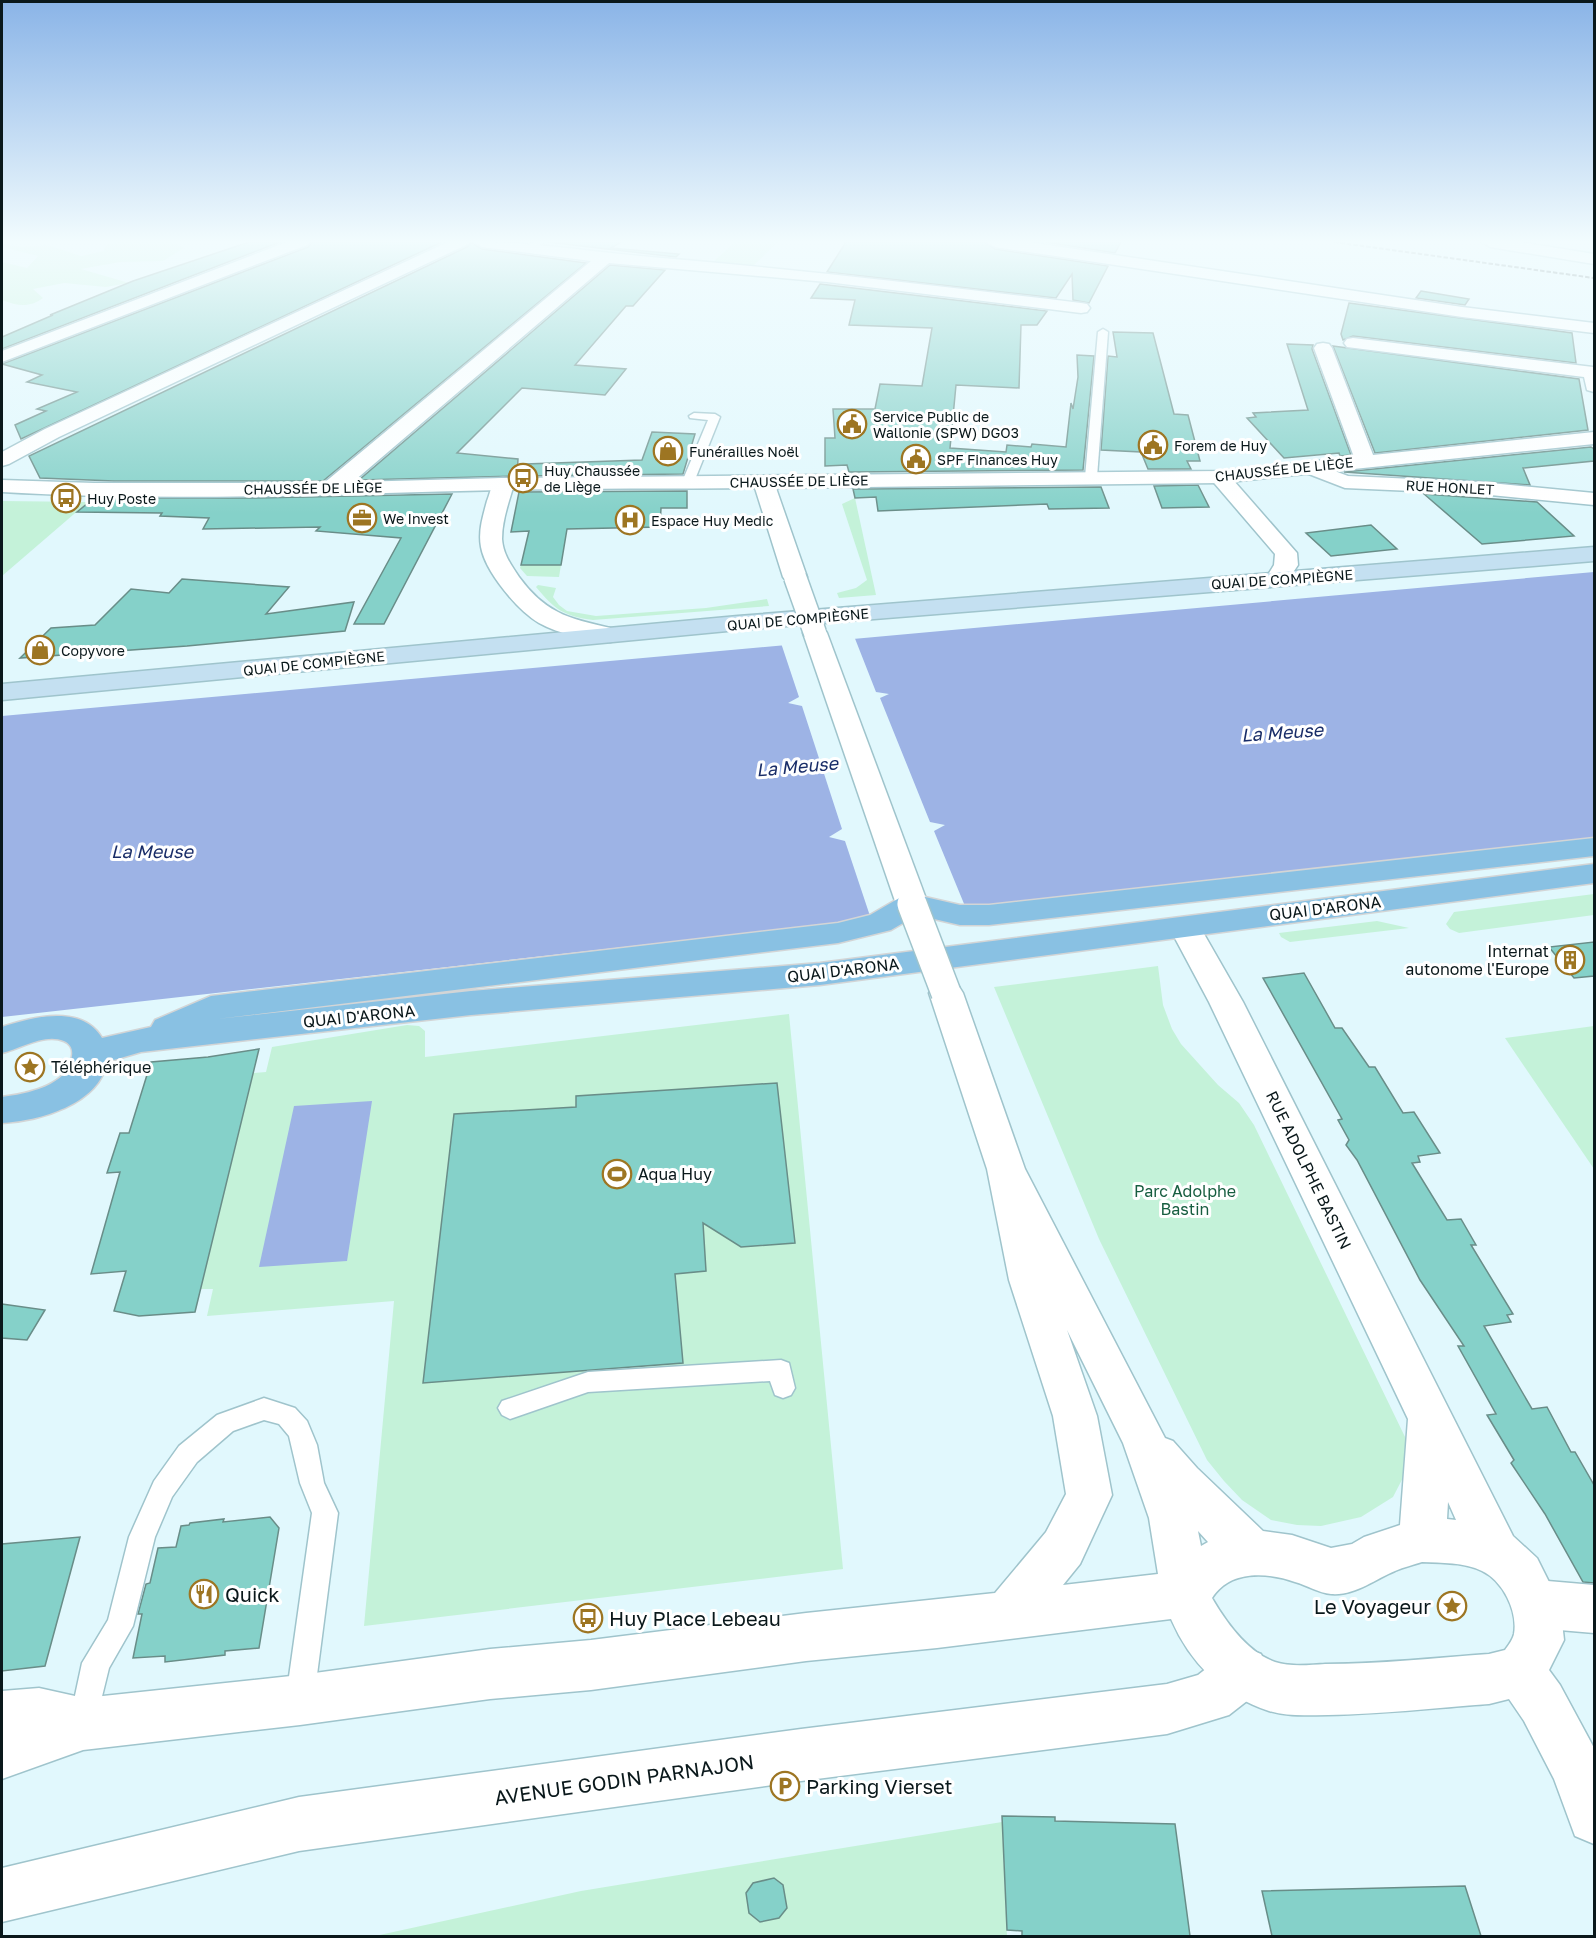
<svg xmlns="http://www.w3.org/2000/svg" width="1596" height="1938" font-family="'Golos Text',sans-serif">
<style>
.green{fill:#c4f2d9}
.water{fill:#9db3e5}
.pier{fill:#e1f8fd}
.building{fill:#85d1c9;stroke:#698d88;stroke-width:1.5}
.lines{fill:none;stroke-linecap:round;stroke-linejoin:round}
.service-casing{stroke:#9fc4cc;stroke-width:3}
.minor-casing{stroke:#9fc4cc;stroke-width:3}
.tertiary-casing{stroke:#9fc4cc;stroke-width:3}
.secondary-casing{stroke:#9fc4cc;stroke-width:3}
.primary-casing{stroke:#d3d5d6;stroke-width:3}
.service{fill:#fff;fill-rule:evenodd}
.minor{fill:#fff;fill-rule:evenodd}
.tertiary{fill:#fff;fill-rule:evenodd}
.secondary{fill:#c4e0f1;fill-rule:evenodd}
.primary{fill:#89c1e3;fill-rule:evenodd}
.rail{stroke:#526366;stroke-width:2;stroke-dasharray:4.5 2;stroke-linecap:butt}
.tertiary-bridge-far1-casing{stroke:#9fc4cc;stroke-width:25;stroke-linecap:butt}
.tertiary-bridge-casing{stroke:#9fc4cc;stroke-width:32;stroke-linecap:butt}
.tertiary-bridge-far1{stroke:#fff;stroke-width:22}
.tertiary-bridge{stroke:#fff;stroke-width:29}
.labels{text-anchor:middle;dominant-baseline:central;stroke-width:6;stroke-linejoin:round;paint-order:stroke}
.far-poi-label{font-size:14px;fill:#0a181b;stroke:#fff;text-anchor:start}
.far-street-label{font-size:14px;fill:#0a181b;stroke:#fff}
.street-label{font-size:16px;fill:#0a181b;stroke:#fff}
.poi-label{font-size:16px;fill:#0a181b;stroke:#fff;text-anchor:start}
.park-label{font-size:16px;fill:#175e40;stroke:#fff}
.water-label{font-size:18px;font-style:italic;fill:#192d68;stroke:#fff}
.near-poi-label{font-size:20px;fill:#0a181b;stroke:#fff;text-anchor:start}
.near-street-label{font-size:20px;fill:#0a181b;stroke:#fff}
</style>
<rect width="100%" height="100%" fill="#e1f8fd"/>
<g class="green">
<path d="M116,242H174L184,248L163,261L120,262L81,269L129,283L106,287L64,283L33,289L43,298C29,308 18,306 2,300V262L27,268L38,256L2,247V244L23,247L47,245L81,256L104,251L105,246Z"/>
<path d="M735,242H778L753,266L713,262Z"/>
<path d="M855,498L876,595L839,598L837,593L856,588L867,580L842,504Z"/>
<path d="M2,501L88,502L2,576Z"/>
<path d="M521,565H561L559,577L527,576L520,568Z"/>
<path d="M538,585L556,588L553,597L559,605L567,611L596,616L706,608L767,599L769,606L593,620C564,616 555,610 536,587Z"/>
<path d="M1594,894V915L1459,933L1450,929L1446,924L1454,912Z"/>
<path d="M1377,921L1409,928L1290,942L1281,937L1279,933Z"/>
<path d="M1158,966L1163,1005L1172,1029L1181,1044L1218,1085L1239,1103L1254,1125L1406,1439L1407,1470L1393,1497L1361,1517L1321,1526L1297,1525L1271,1520L1242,1500L1224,1481L1207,1460L1099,1239L994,987Z"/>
<path d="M789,1014L843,1569L364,1626L394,1301L207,1316L213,1289H200L253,1073L266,1072L272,1047L407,1025L419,1026L425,1031V1057Z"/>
<path d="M1594,1026V1169L1505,1038Z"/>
<path d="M1002,1822L1007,1936H375L581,1891Z"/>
</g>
<g class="water">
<path d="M1594,572V838L2,1017V716Z"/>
<path d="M372,1101L347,1261L259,1267L294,1106Z"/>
</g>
<path class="pier" d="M854,636L876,692L889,694L880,698L930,822L945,825L934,831L967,911L872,922L845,841L829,837L842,829L802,706L788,703L799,697L781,643Z"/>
<g class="building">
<path d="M249,242H280L2,349V337L53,315H50L133,281Z"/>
<path d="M312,242H442L21,439L15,425L46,411L37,409L77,392L27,382L42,375L2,364L308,247Z"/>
<path d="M471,242L482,249L586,263L323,481H114L40,478L29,456L467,247Z"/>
<path d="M547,242H621L611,248L679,254L676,257Z"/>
<path d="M846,242H985L995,249L1108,266L1089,303L1073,300L1072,274L1056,298L827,272Z"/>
<path d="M1045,242H1121L1115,253Z"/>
<path d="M610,265L665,270L633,306H626L575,365L626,369L605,395L522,388L457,453L518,459L517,476L359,480Z"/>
<path d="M820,284L1047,311L1037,325H1021L1019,388L956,385L950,448L1006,452L1007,445L1031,447L1032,444L1066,447L1071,403L1073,409L1078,377L1077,355L1094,356L1083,470L849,472L847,465L825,466V438H835L833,409H875L880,384L922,386L932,328L849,325L855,300L811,298Z"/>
<path d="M1421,291L1469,299L1465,305L1416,298Z"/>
<path d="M1349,303L1572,333L1576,363L1353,336L1343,340L1341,334Z"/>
<path d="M1113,332L1153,333L1174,414L1188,415L1200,461H1187L1191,469H1148L1141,452L1101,450L1108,356L1117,357Z"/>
<path d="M1287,344L1313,345L1312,349L1351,455L1340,456L1339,453L1284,458L1247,418L1256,417L1253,413L1308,410Z"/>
<path d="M1333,346L1579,379L1588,430L1375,453Z"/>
<path d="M652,432L695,434L683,474L522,476L525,464L642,460Z"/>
<path d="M1591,447L1594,449V461L1523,468L1530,485L1344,472Z"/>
<path d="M1198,485L1209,507L1162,508L1154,486Z"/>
<path d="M1101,487L1109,508L1049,509L1047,504L878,511L876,497L855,498L853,489Z"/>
<path d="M687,491V508H661L660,527L567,529L561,565H521L529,531L511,532L519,492Z"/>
<path d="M452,494L384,624H354L401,538L316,531L320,527L203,529L209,518L160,516L162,513L77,512L94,498H251Z"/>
<path d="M1424,494L1537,502L1574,536L1482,544Z"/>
<path d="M1371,525L1397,549L1331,556L1306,533Z"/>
<path d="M182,579L289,587L266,614L354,602L345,631L187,646L20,658L51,628L95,625L131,589L169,593Z"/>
<path d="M1594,942V976L1574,978L1549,947Z"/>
<path d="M1304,973L1335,1028H1342L1369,1067H1375L1403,1113L1414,1112L1440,1153L1418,1156L1420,1162L1412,1163L1447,1220L1461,1219L1476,1245H1471L1513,1314L1507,1315L1511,1322L1484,1326L1532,1409L1547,1407L1571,1452H1575L1594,1485V1583L1583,1582L1545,1514L1511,1463L1514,1460L1487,1415L1496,1414L1458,1346H1464L1420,1280L1357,1160L1346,1145L1349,1140L1338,1120L1342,1119L1263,978Z"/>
<path d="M259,1049L195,1312L139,1316L114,1311L126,1271L91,1274L120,1172L107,1173L120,1133H129L151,1062L208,1057Z"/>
<path d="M777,1083L795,1243L741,1247L703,1223L706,1271L675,1274L683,1363L423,1383L454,1114L576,1107V1096Z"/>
<path d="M2,1304L45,1310L27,1340L2,1338Z"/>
<path d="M270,1517L279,1528L259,1648L225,1651V1655L165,1662V1656L133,1658L142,1614H138L146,1584L150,1583L158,1548L176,1547L181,1526L189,1525L190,1523L224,1519L223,1522Z"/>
<path d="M80,1537L45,1666L2,1671V1544Z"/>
<path d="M1002,1816L1055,1817V1821L1175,1824L1190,1936H1022V1931L1007,1930Z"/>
<path d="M774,1878L783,1885L787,1908L779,1918L760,1922L749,1913L746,1893L753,1883Z"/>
<path d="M1465,1886L1481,1936H1272L1262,1891Z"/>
</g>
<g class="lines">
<g class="service-casing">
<g id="service">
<path d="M534,242H545L530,251H524V247Z"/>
<path d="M1103,329L1108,332L1097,477L1091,480L1085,477L1098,332Z"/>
<path d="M694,413L715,414L720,417L694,482L688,485L682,482L708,420L690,418L689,416Z"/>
<path d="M781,1360L789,1363L795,1388L791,1395L783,1398L775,1395L770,1381L588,1392L510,1419L502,1415L498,1408L502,1401L588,1372Z"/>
<path d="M264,1398L295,1408L307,1421L317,1445L324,1483L338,1513L314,1698L310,1708L300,1712L290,1708L286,1698L312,1513L300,1483L289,1436L279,1424L264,1420L233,1431L197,1462L172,1497L155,1537L133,1626L109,1668L94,1729L84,1733L74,1729L70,1719L82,1663L108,1620L129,1537L154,1481L179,1446L217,1415Z"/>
</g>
</g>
<g class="minor-casing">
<g id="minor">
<path d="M287,242H310L307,245L2,362V351Z"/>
<path d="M474,242C534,242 592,252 651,257C795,269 938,286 1081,303L1087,304L1090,308L1087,312L1081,313L827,282L609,263L340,493L332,494L324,493L321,488L324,483L591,261L482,247Z"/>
<path d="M987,242H1028L1462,307L1594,323V333L1462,317L995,247Z"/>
<path d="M1482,242H1520L1594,254V264L1490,247Z"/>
<path d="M1353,338L1593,367L1594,392L1587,390L1584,377L1347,347L1344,343L1347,339Z"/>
<path d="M1323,343L1329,344L1332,348L1375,460L1372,464L1365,466L1358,464L1355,460L1314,348L1317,344Z"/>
<path d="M1308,461L1348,476L1480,482L1594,493V505L1480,494L1345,488L1301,471L1298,467L1301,463Z"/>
<path d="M1220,471L1227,473L1297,553L1298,565L1286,583L1278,585L1270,583L1266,578L1274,565L1275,554L1209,477L1213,473Z"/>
<path d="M503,478L511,479L514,484C509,502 502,520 502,539C503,554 511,565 519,577C548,617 574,619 619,630L622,635L619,640L610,642C586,638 560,635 539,623C517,610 485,571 481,547C478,531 483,516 487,501C490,494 491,486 495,479Z"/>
<path d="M1536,1580L1594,1585V1633L1536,1628L1519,1621L1512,1604L1519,1587Z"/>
<path d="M1243,1647L1261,1654L1268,1672L1261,1690L1229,1715L1167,1734L801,1781L299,1851L2,1922V1868L299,1797L801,1729L1167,1684L1198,1675L1225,1654Z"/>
</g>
</g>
<g class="tertiary-casing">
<g id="tertiary">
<path d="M448,242H469L466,245L59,437L9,464L2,466V452L45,429Z"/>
<path d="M1594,432V444L1220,483L776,488L807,577L803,582L795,584L787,582L783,577L755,488C670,489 585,488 501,490C335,494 167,502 2,492V480L94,483H317L503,478L1220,471Z"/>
<path d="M815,626L824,628L827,633L928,904L923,911L912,914L901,911L896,904L803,633L806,628Z"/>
<path d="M1185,917L1196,920L1243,1002L1513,1536L1537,1558L1560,1604L1564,1640L1549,1670L1560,1685L1594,1748V1844L1575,1836L1554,1779L1524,1721L1509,1699L1489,1704C1435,1708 1382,1714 1328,1715C1308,1715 1288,1717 1269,1711C1223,1696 1190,1663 1171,1619L937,1648L806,1661L591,1690L490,1699L300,1725L83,1750L2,1779V1691L39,1688L84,1698L300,1675L490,1649L591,1640L806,1613L995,1593L1046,1532L1066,1494L1053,1416L1009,1280L987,1169L929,993L934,985L946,982L958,985L963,993L1025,1169L1165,1438L1173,1441L1197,1468L1263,1531L1292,1535L1331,1548L1352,1544L1364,1537L1400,1525L1408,1419L1209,1002L1169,927L1174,920ZM1067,1330L1123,1443L1149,1518L1158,1574L1063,1585L1080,1564L1112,1495L1097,1416ZM1448,1502L1456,1520L1447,1519ZM1198,1531L1208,1542L1201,1546ZM1422,1562C1441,1563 1464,1562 1482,1571C1503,1581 1518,1611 1514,1634C1513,1639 1508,1646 1505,1650L1489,1654C1434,1658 1380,1664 1325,1664C1309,1665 1290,1667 1275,1662C1247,1652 1226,1622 1212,1598C1230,1570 1266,1572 1295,1582C1306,1585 1319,1593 1331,1594C1355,1596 1375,1579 1395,1571C1404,1567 1413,1565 1422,1562Z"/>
</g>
</g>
<g class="secondary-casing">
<path id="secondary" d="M1594,547V561L738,630L2,700V684L738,616Z"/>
</g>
<g class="primary-casing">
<path id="primary" d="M1594,838V856L989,925H960L917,915L891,930L838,943L217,1019L471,991L820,963L1594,864V883L820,985L471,1015L141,1052L107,1062C99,1105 38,1121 2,1123V1097C26,1094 69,1086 72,1056C73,1050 71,1044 64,1041C44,1033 20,1049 2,1053V1027C32,1017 82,1004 102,1038L151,1027L155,1020L211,996L838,923L870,915L901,897L912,894L960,905H989Z"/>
</g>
<use href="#service" class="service"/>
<use href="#minor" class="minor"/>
<use href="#tertiary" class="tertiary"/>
<use href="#secondary" class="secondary"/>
<use href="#primary" class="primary"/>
<path class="rail" d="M1334,242L1594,278"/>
<g class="tertiary-bridge-far1-casing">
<path id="tertiary-bridge-far1" d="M795,577L815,633"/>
</g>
<g class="tertiary-bridge-casing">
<path id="tertiary-bridge" d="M912,904L946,993"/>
</g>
<use href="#tertiary-bridge-far1" class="tertiary-bridge-far1"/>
<use href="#tertiary-bridge" class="tertiary-bridge"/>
</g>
<linearGradient id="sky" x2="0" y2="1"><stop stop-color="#8ab4e7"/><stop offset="0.47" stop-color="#f2fcfe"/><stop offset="1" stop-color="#f2fcfe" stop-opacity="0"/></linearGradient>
<rect width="1596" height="514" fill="url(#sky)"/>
<defs>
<g id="civic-ring" transform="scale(1.5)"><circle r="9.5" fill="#fff" stroke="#9d7522" stroke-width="1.5"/><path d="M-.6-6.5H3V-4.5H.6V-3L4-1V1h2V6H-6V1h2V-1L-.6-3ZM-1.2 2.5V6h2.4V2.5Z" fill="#9d7522"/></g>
<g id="shop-ring" transform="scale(1.5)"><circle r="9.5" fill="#fff" stroke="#9d7522" stroke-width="1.5"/><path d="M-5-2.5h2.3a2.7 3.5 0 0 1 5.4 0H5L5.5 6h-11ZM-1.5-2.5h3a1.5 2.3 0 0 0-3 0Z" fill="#9d7522"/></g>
<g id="bus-ring" transform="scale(1.5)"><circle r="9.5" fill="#fff" stroke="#9d7522" stroke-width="1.5"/><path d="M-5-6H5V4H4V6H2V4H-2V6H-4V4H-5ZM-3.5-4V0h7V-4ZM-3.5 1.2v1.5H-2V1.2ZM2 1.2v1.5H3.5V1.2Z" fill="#9d7522"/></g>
<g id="office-ring" transform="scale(1.5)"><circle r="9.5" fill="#fff" stroke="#9d7522" stroke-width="1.5"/><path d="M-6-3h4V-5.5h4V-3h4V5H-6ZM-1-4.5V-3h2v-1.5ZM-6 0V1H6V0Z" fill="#9d7522"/></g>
<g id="hospital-ring" transform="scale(1.5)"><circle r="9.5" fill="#fff" stroke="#9d7522" stroke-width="1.5"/><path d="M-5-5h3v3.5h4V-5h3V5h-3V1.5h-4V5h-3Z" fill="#9d7522"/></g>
<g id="building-ring" transform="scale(1.5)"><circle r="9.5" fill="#fff" stroke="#9d7522" stroke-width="1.5"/><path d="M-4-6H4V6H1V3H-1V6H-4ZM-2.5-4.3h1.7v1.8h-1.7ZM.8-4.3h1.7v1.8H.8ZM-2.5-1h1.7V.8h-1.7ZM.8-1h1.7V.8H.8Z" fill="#9d7522"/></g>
<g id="sight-ring" transform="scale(1.5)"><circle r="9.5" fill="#fff" stroke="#9d7522" stroke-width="1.5"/><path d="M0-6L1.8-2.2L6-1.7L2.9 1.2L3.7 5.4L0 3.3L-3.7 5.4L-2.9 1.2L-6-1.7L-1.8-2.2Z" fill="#9d7522"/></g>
<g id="stadium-ring" transform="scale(1.5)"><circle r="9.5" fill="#fff" stroke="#9d7522" stroke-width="1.5"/><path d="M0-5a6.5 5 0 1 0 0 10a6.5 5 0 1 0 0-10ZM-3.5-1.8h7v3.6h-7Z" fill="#9d7522"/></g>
<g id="restaurant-ring" transform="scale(1.5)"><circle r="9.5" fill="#fff" stroke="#9d7522" stroke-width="1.5"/><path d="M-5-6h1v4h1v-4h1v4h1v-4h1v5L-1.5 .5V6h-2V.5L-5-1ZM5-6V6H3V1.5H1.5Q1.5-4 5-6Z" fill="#9d7522"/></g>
<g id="parking-ring" transform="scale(1.5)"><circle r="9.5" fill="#fff" stroke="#9d7522" stroke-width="1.5"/><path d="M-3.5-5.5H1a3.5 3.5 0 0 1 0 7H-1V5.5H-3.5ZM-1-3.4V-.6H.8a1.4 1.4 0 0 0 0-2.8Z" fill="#9d7522"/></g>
</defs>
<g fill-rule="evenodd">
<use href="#civic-ring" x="852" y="424"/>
<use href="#civic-ring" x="1153" y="445"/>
<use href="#shop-ring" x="668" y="451"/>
<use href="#civic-ring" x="916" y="459"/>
<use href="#bus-ring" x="523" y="478"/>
<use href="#bus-ring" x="66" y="498"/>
<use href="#office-ring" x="362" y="518"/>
<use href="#hospital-ring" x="630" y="520"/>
<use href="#shop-ring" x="40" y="650"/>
<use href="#building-ring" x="1570" y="960"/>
<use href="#sight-ring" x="30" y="1067"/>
<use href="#stadium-ring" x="617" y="1174"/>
<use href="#restaurant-ring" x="204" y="1594"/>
<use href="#sight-ring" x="1452" y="1606"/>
<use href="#bus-ring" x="588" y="1618"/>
<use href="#parking-ring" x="785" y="1786"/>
</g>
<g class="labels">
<g class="far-poi-label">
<text x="873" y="416">Service Public de<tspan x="873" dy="16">Wallonie (SPW) DGO3</tspan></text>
<text x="1174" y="445">Forem de Huy</text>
<text x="689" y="451">Funérailles Noël</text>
<text x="937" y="459">SPF Finances Huy</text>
<text x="544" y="470">Huy Chaussée<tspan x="544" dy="16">de Liège</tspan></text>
<text x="87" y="498">Huy Poste</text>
<text x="383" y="518">We Invest</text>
<text x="651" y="520">Espace Huy Medic</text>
<text x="61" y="650">Copyvore</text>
</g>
<g class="far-street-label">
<text transform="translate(1284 469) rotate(-6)">CHAUSSÉE DE LIÈGE</text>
<text transform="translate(799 481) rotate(-1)">CHAUSSÉE DE LIÈGE</text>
<text transform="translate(1450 487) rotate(3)">RUE HONLET</text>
<text transform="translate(313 488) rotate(-1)">CHAUSSÉE DE LIÈGE</text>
<text transform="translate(1282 579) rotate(-4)">QUAI DE COMPIÈGNE</text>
<text transform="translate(798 619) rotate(-5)">QUAI DE COMPIÈGNE</text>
<text transform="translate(314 663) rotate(-6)">QUAI DE COMPIÈGNE</text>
</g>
<g class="street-label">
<text transform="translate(1325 908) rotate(-7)">QUAI D'ARONA</text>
<text transform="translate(843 970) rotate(-7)">QUAI D'ARONA</text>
<text transform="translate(359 1016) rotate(-6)">QUAI D'ARONA</text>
<text transform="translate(1309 1170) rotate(64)">RUE ADOLPHE BASTIN</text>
</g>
<g class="poi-label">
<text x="1549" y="951" text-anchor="end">Internat<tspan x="1549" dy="18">autonome l'Europe</tspan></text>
<text x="51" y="1067">Téléphérique</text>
<text x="638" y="1174">Aqua Huy</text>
</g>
<g class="park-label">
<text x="1185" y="1191">Parc Adolphe<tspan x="1185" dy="18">Bastin</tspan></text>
</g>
<g class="water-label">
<text transform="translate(1282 732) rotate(-4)">La Meuse</text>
<text transform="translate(797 766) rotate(-5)">La Meuse</text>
<text x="152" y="851">La Meuse</text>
</g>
<g class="near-poi-label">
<text x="225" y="1594">Quick</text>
<text x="1431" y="1606" text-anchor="end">Le Voyageur</text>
<text x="609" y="1618">Huy Place Lebeau</text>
<text x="806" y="1786">Parking Vierset</text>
</g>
<g class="near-street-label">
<text transform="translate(624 1779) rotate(-8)">AVENUE GODIN PARNAJON</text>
</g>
</g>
<rect width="1596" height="1938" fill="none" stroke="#0a181b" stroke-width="6"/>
</svg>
